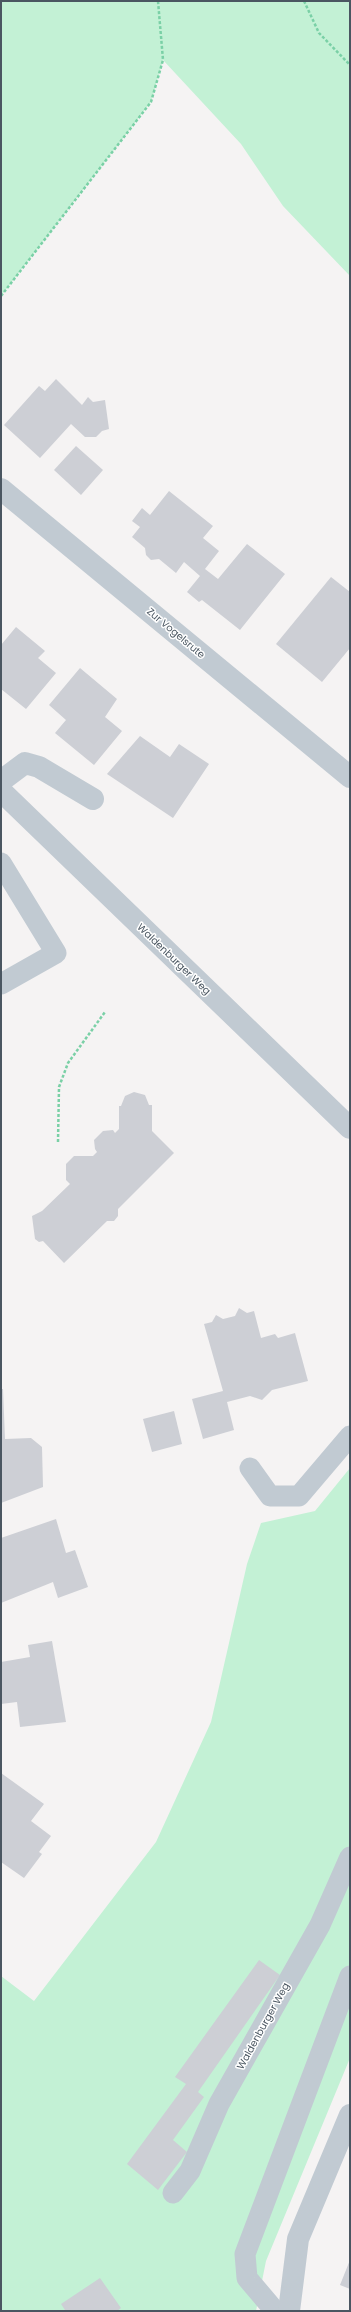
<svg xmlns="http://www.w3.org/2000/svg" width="351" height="2312" font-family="Poppins,sans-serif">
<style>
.green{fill:#c3f1d5}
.building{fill:#cdcfd5}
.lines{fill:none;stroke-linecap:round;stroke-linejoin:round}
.path{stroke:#7ad0a6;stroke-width:2.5;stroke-dasharray:3 2;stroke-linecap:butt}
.service{stroke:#c1cad2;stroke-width:21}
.minor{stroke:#c1cad2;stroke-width:22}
.labels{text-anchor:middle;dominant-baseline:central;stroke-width:3;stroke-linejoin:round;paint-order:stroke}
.street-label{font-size:10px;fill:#4a5661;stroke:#fff}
</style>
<rect width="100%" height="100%" fill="#f5f3f3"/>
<g class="green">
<path d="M1,1H350V276L283,206L241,144L163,60L151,102L1,296Z"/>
<path d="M350,1468V2058L266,2261L256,2311H1V1976L34,2001L156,1842L211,1722L247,1564L261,1523L315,1511Z"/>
</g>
<g class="building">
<path d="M56,379L82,405L88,397L93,402L105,400L109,429L102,431L96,437H85L71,424L40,458L4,425L39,386L45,391Z"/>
<path d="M76,446L103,470L81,495L54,470Z"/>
<path d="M169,491L213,526L203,538L219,551L205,569L218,579L247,544L285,574L240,630L202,600L199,602L187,592L200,576L184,562L176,573L159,559L151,560L146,555L145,548L132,537L140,527L132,521L142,508L150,515Z"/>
<path d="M331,577L350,592V648L322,682L276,644Z"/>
<path d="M16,627L45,651L38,658L56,673L26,709L1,689V645Z"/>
<path d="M80,668L117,699L105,717L122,731L94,765L55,733L66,720L49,705Z"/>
<path d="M140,736L170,757L179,744L209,764L173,818L107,774Z"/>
<path d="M134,1092L145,1095L149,1105H152V1131L174,1153L118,1209V1216L114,1221H107L64,1263L43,1241L39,1242L35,1239L32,1216L42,1211L70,1184L66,1180V1164L74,1156H93L97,1152L95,1149L94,1140L103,1131L113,1130L115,1133L119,1129V1106H121L125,1096Z"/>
<path d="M239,1308L247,1313L254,1311L261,1338L275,1334L278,1338L295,1333L308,1381L272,1390L262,1400L250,1396L227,1402L234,1430L203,1439L192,1399L223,1391L204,1324L212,1322L216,1315L223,1319L235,1316Z"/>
<path d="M1,1389H3L5,1439L31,1438L42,1447L43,1487L1,1503Z"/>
<path d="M174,1411L182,1444L152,1452L143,1419Z"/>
<path d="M56,1519L66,1553L75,1550L88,1587L58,1598L53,1582L1,1603V1538Z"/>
<path d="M52,1641L66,1722L20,1727L17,1702L1,1704V1662L30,1657L28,1645Z"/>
<path d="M1,1773L44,1804L31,1821L51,1836L39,1852L42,1854L24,1878L1,1862Z"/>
<path d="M259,1960L280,1975L198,2092L204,2097L173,2140L187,2152L158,2190L127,2164L186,2084L175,2077Z"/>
<path d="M350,2260V2289L340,2285Z"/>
<path d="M100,2278L121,2308L117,2311H64L65,2310L61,2304Z"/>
</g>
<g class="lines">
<g class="path">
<path d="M304,1L319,33L350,65"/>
<path d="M1,296L151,102L163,60L158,1"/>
<path d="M58,1142L59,1087L68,1063L105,1012"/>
</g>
<g class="service">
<path d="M1,863L56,953L1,984"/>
<path d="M250,1468L270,1496H299L350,1436"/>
<path d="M173,2193L190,2171L219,2104L320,1925L350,1857"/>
<path d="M275,2311L247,2278L245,2254L350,1976"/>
</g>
<g class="minor">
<path d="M1,489L350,777"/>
<path d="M1,781L25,763L39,767L93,799"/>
<path d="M1,791L350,1128"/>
<path d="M289,2311L298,2239L350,2115"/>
</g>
</g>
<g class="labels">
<g class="street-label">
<text transform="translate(176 633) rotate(40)">Zur Vogelsrute</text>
<text transform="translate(174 959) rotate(44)">Waldenburger Weg</text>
<text transform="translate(263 2026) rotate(-61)">Waldenburger Weg</text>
</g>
</g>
<rect width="351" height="2312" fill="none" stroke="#4a5661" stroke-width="4"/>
</svg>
